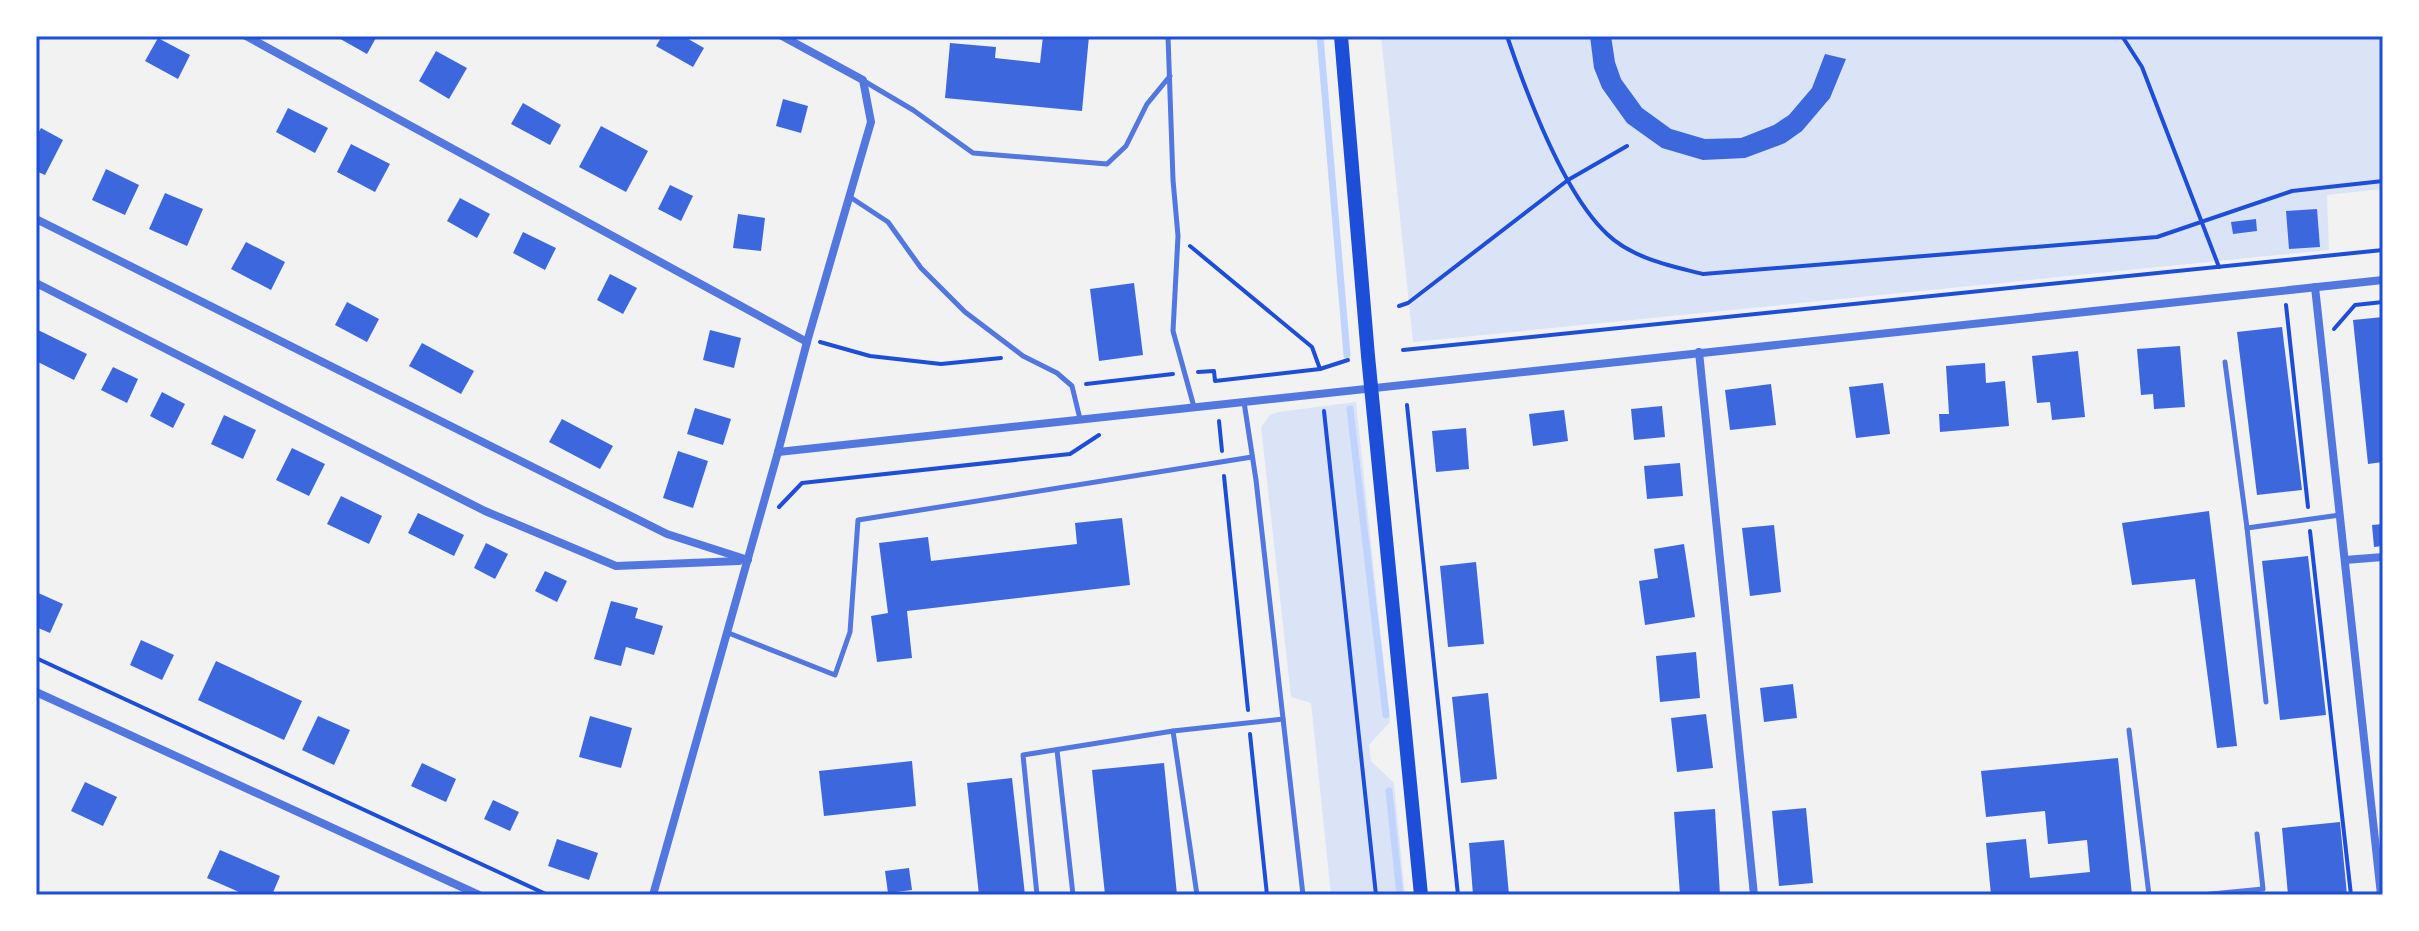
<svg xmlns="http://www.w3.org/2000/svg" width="2419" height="931" font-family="'Times New Roman',serif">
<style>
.green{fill:#dbe4f7}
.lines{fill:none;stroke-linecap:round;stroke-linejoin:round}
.stream{stroke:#bfd3fe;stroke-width:7}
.building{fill:#3d67dc}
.path{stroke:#1d4ed8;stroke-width:4}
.service{stroke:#5277de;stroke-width:5}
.minor{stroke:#5277de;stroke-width:8}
.secondary{stroke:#1d4ed8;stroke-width:14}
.neatline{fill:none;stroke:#1d4ed8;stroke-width:3}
</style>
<rect width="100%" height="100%" fill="#f2f2f2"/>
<g class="green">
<path d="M1381,36H2383V189L2327,195L2329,250L1413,342Z"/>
<path d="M1356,402L1390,722L1369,745L1371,761L1394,783L1405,895H1331L1311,703L1291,697L1261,427L1270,415L1278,412Z"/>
</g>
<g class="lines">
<g class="stream">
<path d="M1320,36L1347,355"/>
<path d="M1350,409L1386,715"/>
<path d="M1389,791L1400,895"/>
</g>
</g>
<g class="building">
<path d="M335,36H377L367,54Z"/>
<path d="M662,36H683L704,48L693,67L656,46Z"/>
<path d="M1043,36H1089L1082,111L945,98L950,43L996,47L995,58L1040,63Z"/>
<path d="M1590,36H1611L1615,62L1621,79L1642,108L1671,129L1705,139L1741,138L1774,125L1789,115L1812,88L1825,54L1846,59L1830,98L1802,131L1785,143L1745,158L1703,160L1662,148L1627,123L1602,88L1594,68Z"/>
<path d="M158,38L190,55L178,79L145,61Z"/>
<path d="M436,51L467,68L449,99L419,81Z"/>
<path d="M783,99L808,106L801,133L776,126Z"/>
<path d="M523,103L561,125L550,145L511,124Z"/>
<path d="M288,108L328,128L315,153L276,132Z"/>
<path d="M601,126L648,151L626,192L579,167Z"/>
<path d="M41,128L63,140L45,175L36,171V137Z"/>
<path d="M351,144L390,164L375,192L337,172Z"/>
<path d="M106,169L139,185L125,215L92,200Z"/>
<path d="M670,185L693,196L681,221L658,209Z"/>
<path d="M165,193L203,209L187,246L149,229Z"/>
<path d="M460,198L490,214L477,238L447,221Z"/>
<path d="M2317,209L2320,247L2289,249L2286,211Z"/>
<path d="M738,214L765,218L761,251L733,248Z"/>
<path d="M2256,219L2257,231L2233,234L2231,222Z"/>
<path d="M523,232L556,248L545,270L513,253Z"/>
<path d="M246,242L285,262L271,290L231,269Z"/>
<path d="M610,274L637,288L623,314L597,300Z"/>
<path d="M1134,283L1143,355L1099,361L1090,289Z"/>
<path d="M347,302L379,319L367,342L335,325Z"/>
<path d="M2383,317V462L2368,464L2353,320Z"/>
<path d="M2282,327L2302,490L2257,495L2237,332Z"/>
<path d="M36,329L87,354L74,380L36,361Z"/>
<path d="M710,330L741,338L734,368L703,360Z"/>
<path d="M422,343L474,371L461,394L409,366Z"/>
<path d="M2180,346L2185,407L2154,409L2153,394L2141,395L2137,349Z"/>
<path d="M2078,351L2085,417L2052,420L2050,402L2037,403L2032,356Z"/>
<path d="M1985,363L1986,383L2005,381L2009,426L1940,432L1939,414H1949L1946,366Z"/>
<path d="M113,367L138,379L127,403L101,390Z"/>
<path d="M1883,383L1890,434L1856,438L1849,387Z"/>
<path d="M1771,384L1776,425L1730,430L1725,390Z"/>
<path d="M162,392L185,404L173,428L150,416Z"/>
<path d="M1662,406L1665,437L1634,440L1631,409Z"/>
<path d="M695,408L731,419L723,445L687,434Z"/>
<path d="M1564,410L1568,441L1533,446L1529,414Z"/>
<path d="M224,415L256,430L243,459L211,444Z"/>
<path d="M562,419L613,446L600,469L549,442Z"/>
<path d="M1466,428L1469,469L1436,472L1432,431Z"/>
<path d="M292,448L325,464L309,496L276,480Z"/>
<path d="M678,451L708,461L693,508L663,498Z"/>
<path d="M1680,463L1683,496L1647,499L1644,466Z"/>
<path d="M341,496L382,516L369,544L327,524Z"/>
<path d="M2209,511L2237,746L2217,748L2195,579L2132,585L2122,523Z"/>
<path d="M418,513L464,535L454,556L408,533Z"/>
<path d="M1122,518L1130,585L907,611L912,658L877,662L871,616L888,613L879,543L928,537L931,561L1077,544L1075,523Z"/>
<path d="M2383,524V546L2374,547L2372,525Z"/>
<path d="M1774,525L1781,592L1750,596L1742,528Z"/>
<path d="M486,543L508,554L495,579L474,568Z"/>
<path d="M1684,544L1695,617L1645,625L1639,581L1658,578L1654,549Z"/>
<path d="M2308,556L2326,715L2280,720L2262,561Z"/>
<path d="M1476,562L1484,644L1448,647L1440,566Z"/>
<path d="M545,571L567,581L557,602L535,591Z"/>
<path d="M36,592L63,604L50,633L36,627Z"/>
<path d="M611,601L638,608L635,618L663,626L654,655L626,647L621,666L594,659Z"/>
<path d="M141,640L174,655L162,680L130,665Z"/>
<path d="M1696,652L1700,698L1660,702L1656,656Z"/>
<path d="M216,661L302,701L284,740L198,700Z"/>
<path d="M1793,684L1797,718L1764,722L1760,688Z"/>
<path d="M1488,693L1497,779L1461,783L1452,697Z"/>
<path d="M1706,714L1713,768L1677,772L1671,718Z"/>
<path d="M318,716L350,730L334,765L302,750Z"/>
<path d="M590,716L632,728L621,768L579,757Z"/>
<path d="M2118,758L2132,895H1991L1986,843L2026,839L2030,878L2090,872L2087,840L2048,844L2045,811L1986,817L1981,771Z"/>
<path d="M912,761L916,806L824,816L819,771Z"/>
<path d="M422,763L456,779L446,802L411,786Z"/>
<path d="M1164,763L1177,895H1105L1092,770Z"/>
<path d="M1012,778L1025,895H979L967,783Z"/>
<path d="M85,782L117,797L103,826L71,811Z"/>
<path d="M493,800L519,812L510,831L484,819Z"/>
<path d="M1806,808L1813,883L1779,886L1772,811Z"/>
<path d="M1715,809L1720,895H1680L1674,812Z"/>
<path d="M2340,822L2347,895H2288L2282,828Z"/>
<path d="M557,839L598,853L589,880L548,866Z"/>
<path d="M1504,840L1509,895H1473L1469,843Z"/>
<path d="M220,850L280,876L272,895H246L207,878Z"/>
<path d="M909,868L912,890L888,893L885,871Z"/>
</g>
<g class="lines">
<g class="path">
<path d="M1507,36C1526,92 1564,194 1607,234C1632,258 1670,266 1703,274L2157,237L2292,191L2383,181"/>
<path d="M2122,36L2142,67L2219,267"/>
<path d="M1190,246L1312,347L1320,369"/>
<path d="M2286,305L2308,507"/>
<path d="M1399,306L1408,303L1568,180L1627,146"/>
<path d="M2334,329L2355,305L2383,302"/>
<path d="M820,342L870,356L941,364L1001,358"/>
<path d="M1403,350L2383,250"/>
<path d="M1198,372L1214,371L1215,381L1320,369L1348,360"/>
<path d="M1086,384L1173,374"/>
<path d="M1407,405L1458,895"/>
<path d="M1324,411L1376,895"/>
<path d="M1219,421L1222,451"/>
<path d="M1224,476L1248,710"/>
<path d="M779,507L802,483L1070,454L1099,435"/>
<path d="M2310,531L2351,895"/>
<path d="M36,658L548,895"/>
<path d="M1250,734L1267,895"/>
</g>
<g class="service">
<path d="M1168,36L1173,180L1178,236L1173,331L1194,407"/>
<path d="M864,81L913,110L973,153L1107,164L1126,146L1147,104L1170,76"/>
<path d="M850,197L888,222L921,268L965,312L1023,356L1057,373L1072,386L1080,419"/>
<path d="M2225,362L2247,528L2266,702"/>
<path d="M1244,402L1256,480L1303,895"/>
<path d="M2247,528L2340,515"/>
<path d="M726,632L835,675L850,632L858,520L1252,457"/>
<path d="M2129,730L2149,895"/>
<path d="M1173,731L1283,719"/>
<path d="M1057,750L1073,895"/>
<path d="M1037,895L1023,755L1173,731L1197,895"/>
<path d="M2201,895L2263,889L2257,834"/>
</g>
<g class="minor">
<path d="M246,36L807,342"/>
<path d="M36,219L667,534L748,560"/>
<path d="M36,283L485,511L616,566L739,561"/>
<path d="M2315,287L2381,895"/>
<path d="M1699,352L1754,895"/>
<path d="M778,452L2383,280"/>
<path d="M2345,560L2383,557"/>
<path d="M36,692L479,895"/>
<path d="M653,895L778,452L807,342L871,122L863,80L782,36"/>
</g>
<path class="secondary" d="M1341,36L1368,356L1421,895"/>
</g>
<rect width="2419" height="931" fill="none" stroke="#ffffff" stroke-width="76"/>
<rect x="38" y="38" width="2343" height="855" class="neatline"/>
</svg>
